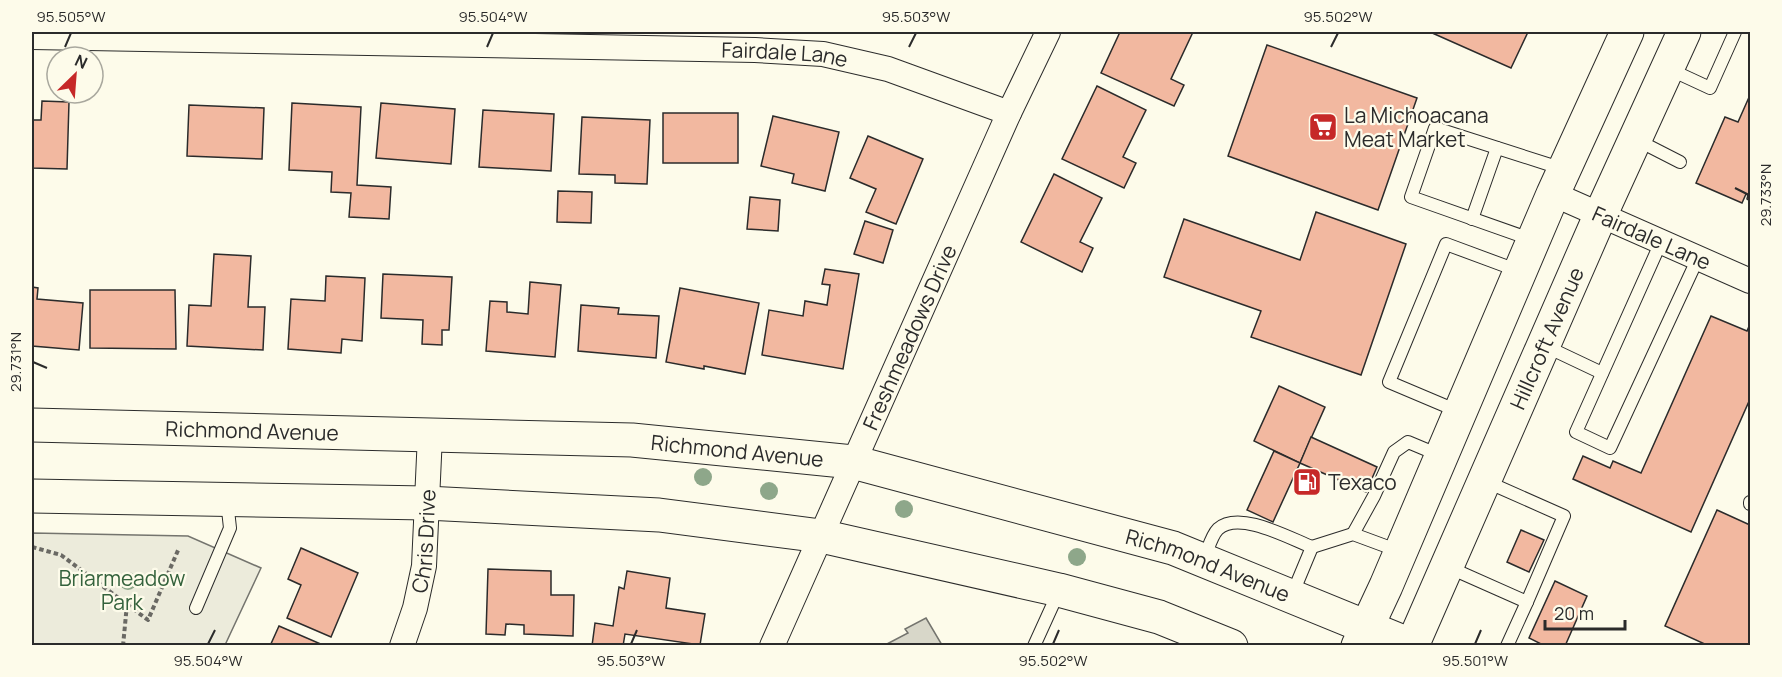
<svg xmlns="http://www.w3.org/2000/svg" width="1782" height="677" font-family="Manrope,sans-serif">
<style>
.green{fill:#ecebdb;stroke:#74746e;stroke-width:1.5}
.water{fill:#d8d7c9;stroke:#74746e;stroke-width:1.5}
.building{fill:#f2b8a0;stroke:#2b2b2b;stroke-width:1.5}
.lines{fill:none;stroke-linecap:round;stroke-linejoin:round}
.service-casing{stroke:#2b2b2b;stroke-width:14}
.minor-casing{stroke:#2b2b2b;stroke-width:26}
.secondary-casing{stroke:#2b2b2b;stroke-width:35}
.primary-casing{stroke:#2b2b2b;stroke-width:35}
.path{stroke:#6a6964;stroke-width:4;stroke-dasharray:4.5 3;stroke-linecap:butt}
.service{stroke:#fdfbea;stroke-width:12}
.minor{stroke:#fdfbea;stroke-width:24}
.secondary{stroke:#fdfbea;stroke-width:33}
.primary{stroke:#fdfbea;stroke-width:33}
.tree{fill:#8ea78a}
.ticks{fill:none;stroke:#2b2b2b;stroke-width:2}
.labels{text-anchor:middle;dominant-baseline:central;stroke-width:4.5;stroke-linejoin:round;paint-order:stroke}
.street-label{font-size:21px;fill:#2b2b2b;stroke:#fdfbea}
.poi-label{font-size:21px;fill:#2b2b2b;stroke:#fdfbea;text-anchor:start}
.park-label{font-size:21px;fill:#34623c;stroke:#fdfbea}
.neatline{fill:none;stroke:#2b2b2b;stroke-width:2}
.ticks-label{font-size:15px;text-anchor:middle;fill:#2b2b2b}
</style>
<rect width="100%" height="100%" fill="#fdfbea"/>
<path class="green" d="M32,533L188,536L261,568L225,645L32,646Z"/>
<path class="water" d="M926,618L942,645H885L908,633L905,629Z"/>
<g class="building">
<path d="M1120,32H1193L1171,79L1184,85L1174,106L1101,73Z"/>
<path d="M1430,32H1528L1511,68Z"/>
<path d="M1267,45L1417,98L1378,210L1228,156Z"/>
<path d="M1097,86L1146,110L1123,157L1136,163L1124,188L1062,159Z"/>
<path d="M1750,95V201L1747,199L1748,195L1746,194L1742,203L1696,183L1725,117L1738,122Z"/>
<path d="M42,101L69,102L67,169L32,168V120H41Z"/>
<path d="M292,103L361,107L357,185L391,187L389,219L349,217L351,193L331,192L332,172L289,170Z"/>
<path d="M381,103L455,109L451,164L376,158Z"/>
<path d="M189,105L264,108L262,159L187,156Z"/>
<path d="M483,110L554,114L551,171L479,167Z"/>
<rect x="663" y="113" width="75" height="50"/>
<path d="M773,116L839,132L825,191L792,183L794,174L761,166Z"/>
<path d="M582,117L650,120L647,184L615,183V175L579,174Z"/>
<path d="M868,136L923,159L896,224L866,212L876,189L850,178Z"/>
<path d="M1054,174L1102,198L1080,242L1093,248L1082,272L1021,242Z"/>
<path d="M558,191L592,192L591,223L557,222Z"/>
<path d="M750,197L780,200L778,231L747,229Z"/>
<path d="M1316,212L1406,244L1361,375L1251,337L1261,311L1164,277L1184,219L1300,260Z"/>
<path d="M865,221L893,230L883,263L854,254Z"/>
<path d="M214,254L251,256L248,307H265L263,350L187,346L189,305L211,306Z"/>
<path d="M825,269L859,274L843,369L762,355L769,310L803,316L805,301L827,305L830,285L822,284Z"/>
<path d="M383,274L452,277L449,330H442V345L422,344L423,320L381,318Z"/>
<path d="M326,276L365,278L362,341L342,339L341,353L288,349L291,299L325,301Z"/>
<path d="M530,282L561,285L555,357L486,351L490,301L507,302V312L528,314Z"/>
<path d="M32,287L38,288L37,299L83,303L79,350L32,346Z"/>
<path d="M680,288L759,303L745,374L704,366V369L666,362Z"/>
<path d="M90,290H175L176,349L90,348Z"/>
<path d="M581,305L619,308L618,314L659,316L656,358L578,351Z"/>
<path d="M1711,316L1747,331L1750,324V399L1691,532L1573,479L1583,456L1610,468L1613,461L1641,473Z"/>
<path d="M1279,386L1325,407L1300,463L1254,441Z"/>
<path d="M1311,437L1377,467L1366,492L1300,463Z"/>
<path d="M1274,451L1300,463L1273,522L1247,510Z"/>
<path d="M1717,510L1750,525V646H1709L1665,626Z"/>
<path d="M1521,530L1544,540L1529,572L1507,562Z"/>
<path d="M301,548L358,573L331,637L287,618L301,585L288,579Z"/>
<path d="M488,569L551,571V595H574L573,636L524,634V625L506,624L505,635L486,634Z"/>
<path d="M627,571L670,578L666,608L705,614L700,645L625,634L623,646H592L595,623L613,626L619,587L624,589Z"/>
<path d="M1555,581L1587,596L1565,646H1545L1529,638Z"/>
<path d="M279,626L323,645V646H270Z"/>
</g>
<g class="lines">
<g class="service-casing">
<g id="service">
<path d="M1669,69L1710,88L1735,32"/>
<path d="M1635,139L1680,162"/>
<path d="M1472,219L1497,148"/>
<path d="M1533,240L1411,197L1435,128L1563,169"/>
<path d="M1661,242L1576,432L1610,448L1698,258"/>
<path d="M1545,346L1602,373"/>
<path d="M1460,412L1389,382L1446,244L1519,271"/>
<path d="M1750,504V502"/>
<path d="M1353,534L1374,496L1394,452L1408,442L1439,455"/>
<path d="M1312,547L1353,534L1399,551"/>
<path d="M1204,559C1208,550 1211,536 1218,529C1239,510 1289,538 1312,547L1292,595"/>
<path d="M1448,567L1527,602L1564,516L1485,481"/>
<path d="M196,608L230,528L227,501"/>
<path d="M1034,646L1059,591"/>
<path d="M1507,646L1527,602"/>
</g>
</g>
<g class="minor-casing">
<g id="minor">
<path id="s1" d="M32,37L755,50L823,54L888,69L1009,113"/>
<path id="s2" d="M1553,194L1750,281"/>
<path id="s3" d="M402,646L415,608L424,566L430,435"/>
<path id="s4" d="M772,646L1009,113L1048,32"/>
</g>
</g>
<g class="secondary-casing">
<g id="secondary">
<path id="s5" d="M32,425L632,440L853,462L1173,548L1413,646"/>
<path d="M32,496L426,503L659,515L821,536L1059,590L1159,617L1231,646"/>
</g>
</g>
<g class="primary-casing">
<g id="primary">
<path d="M1358,646L1386,586L1553,194L1627,32"/>
<path id="s6" d="M1412,646L1600,216L1684,32"/>
</g>
</g>
<g class="path">
<path d="M32,547L61,555L148,620L179,548"/>
<path d="M123,646L127,604"/>
</g>
<use href="#service" class="service"/>
<use href="#minor" class="minor"/>
<use href="#secondary" class="secondary"/>
<use href="#primary" class="primary"/>
</g>
<g class="tree">
<circle cx="703" cy="477" r="9"/>
<circle cx="769" cy="491" r="9"/>
<circle cx="904" cy="509" r="9"/>
<circle cx="1077" cy="557" r="9"/>
<circle cx="128" cy="581" r="9"/>
</g>
<path class="ticks" d="M65,47L71,33M487,47L493,33M909,47L916,33M1331,47L1338,33M1735,188L1749,195M33,362L47,368M208,644L215,630M631,644L637,630M1053,644L1059,630M1475,644L1481,630"/>
<defs>
<g id="supermarket-square" transform="scale(1.5)"><rect x="-9" y="-9" width="18" height="18" rx="4" fill="#c62828" stroke="#fdfbea"/><path d="M-6-5.5h2.5l.6 2H6L4.5 2H-2.5L-4.4-4H-6ZM-1.5 3.2a1.3 1.3 0 1 0 .1 0ZM3 3.2a1.3 1.3 0 1 0 .1 0Z" fill="#fff"/></g>
<g id="fuel-square" transform="scale(1.5)"><rect x="-9" y="-9" width="18" height="18" rx="4" fill="#c62828" stroke="#fdfbea"/><path d="M-5.5-6h7V0h2V4h1.3V-2.5L3-4.5l.8-.8L6-3V5H2.5V1h-1V6h-7ZM-4.2-4.7v3.2H.2V-4.7Z" fill="#fff"/></g>
</defs>
<g fill-rule="evenodd">
<use href="#supermarket-square" x="1323" y="127"/>
<use href="#fuel-square" x="1307" y="482"/>
</g>
<g class="labels">
<g class="street-label">
<text stroke="none"><textPath href="#s1" startOffset="753">Fairdale Lane</textPath></text>
<text stroke="none"><textPath href="#s2" startOffset="108">Fairdale Lane</textPath></text>
<text stroke="none"><textPath href="#s4" startOffset="338">Freshmeadows Drive</textPath></text>
<text stroke="none"><textPath href="#s6" startOffset="336">Hillcroft Avenue</textPath></text>
<text stroke="none"><textPath href="#s5" startOffset="220">Richmond Avenue</textPath></text>
<text stroke="none"><textPath href="#s5" startOffset="706">Richmond Avenue</textPath></text>
<text stroke="none"><textPath href="#s3" startOffset="108">Chris Drive</textPath></text>
<text stroke="none"><textPath href="#s5" startOffset="1192">Richmond Avenue</textPath></text>
</g>
<g class="poi-label">
<text x="1344" y="115">La Michoacana<tspan x="1344" dy="24">Meat Market</tspan></text>
<text x="1328" y="482">Texaco</text>
</g>
<g class="park-label">
<text x="122" y="578">Briarmeadow<tspan x="122" dy="24">Park</tspan></text>
</g>
</g>
<rect width="1782" height="677" fill="none" stroke="#fdfbea" stroke-width="66"/>
<g transform="translate(75 75) rotate(25)"><circle r="28" fill="#fdfbea" stroke="#a9a89e" stroke-width="1.5"/>
<path d="M0-4.5L10 22L0 15L-10 22Z" fill="#c62828"/>
<text y="-9" font-size="16" font-weight="bold" text-anchor="middle" fill="#2b2b2b">N</text>
</g>
<path d="M1545 620v9h80v-9" fill="none" stroke="#2b2b2b" stroke-width="3"/>
<text x="1554" y="620" font-size="18" fill="#2b2b2b" stroke="#fdfbea" stroke-width="4.5" paint-order="stroke">20 m</text>
<rect x="33" y="33" width="1716" height="611" class="neatline"/>
<g class="ticks-label">
<text x="71" y="22">95.505°W</text>
<text x="493" y="22">95.504°W</text>
<text x="916" y="22">95.503°W</text>
<text x="1338" y="22">95.502°W</text>
<text transform="translate(1766 195) rotate(-90)" y="5">29.733°N</text>
<text transform="translate(16 362) rotate(-90)" y="5">29.731°N</text>
<text x="208" y="666">95.504°W</text>
<text x="631" y="666">95.503°W</text>
<text x="1053" y="666">95.502°W</text>
<text x="1475" y="666">95.501°W</text>
</g>
</svg>
